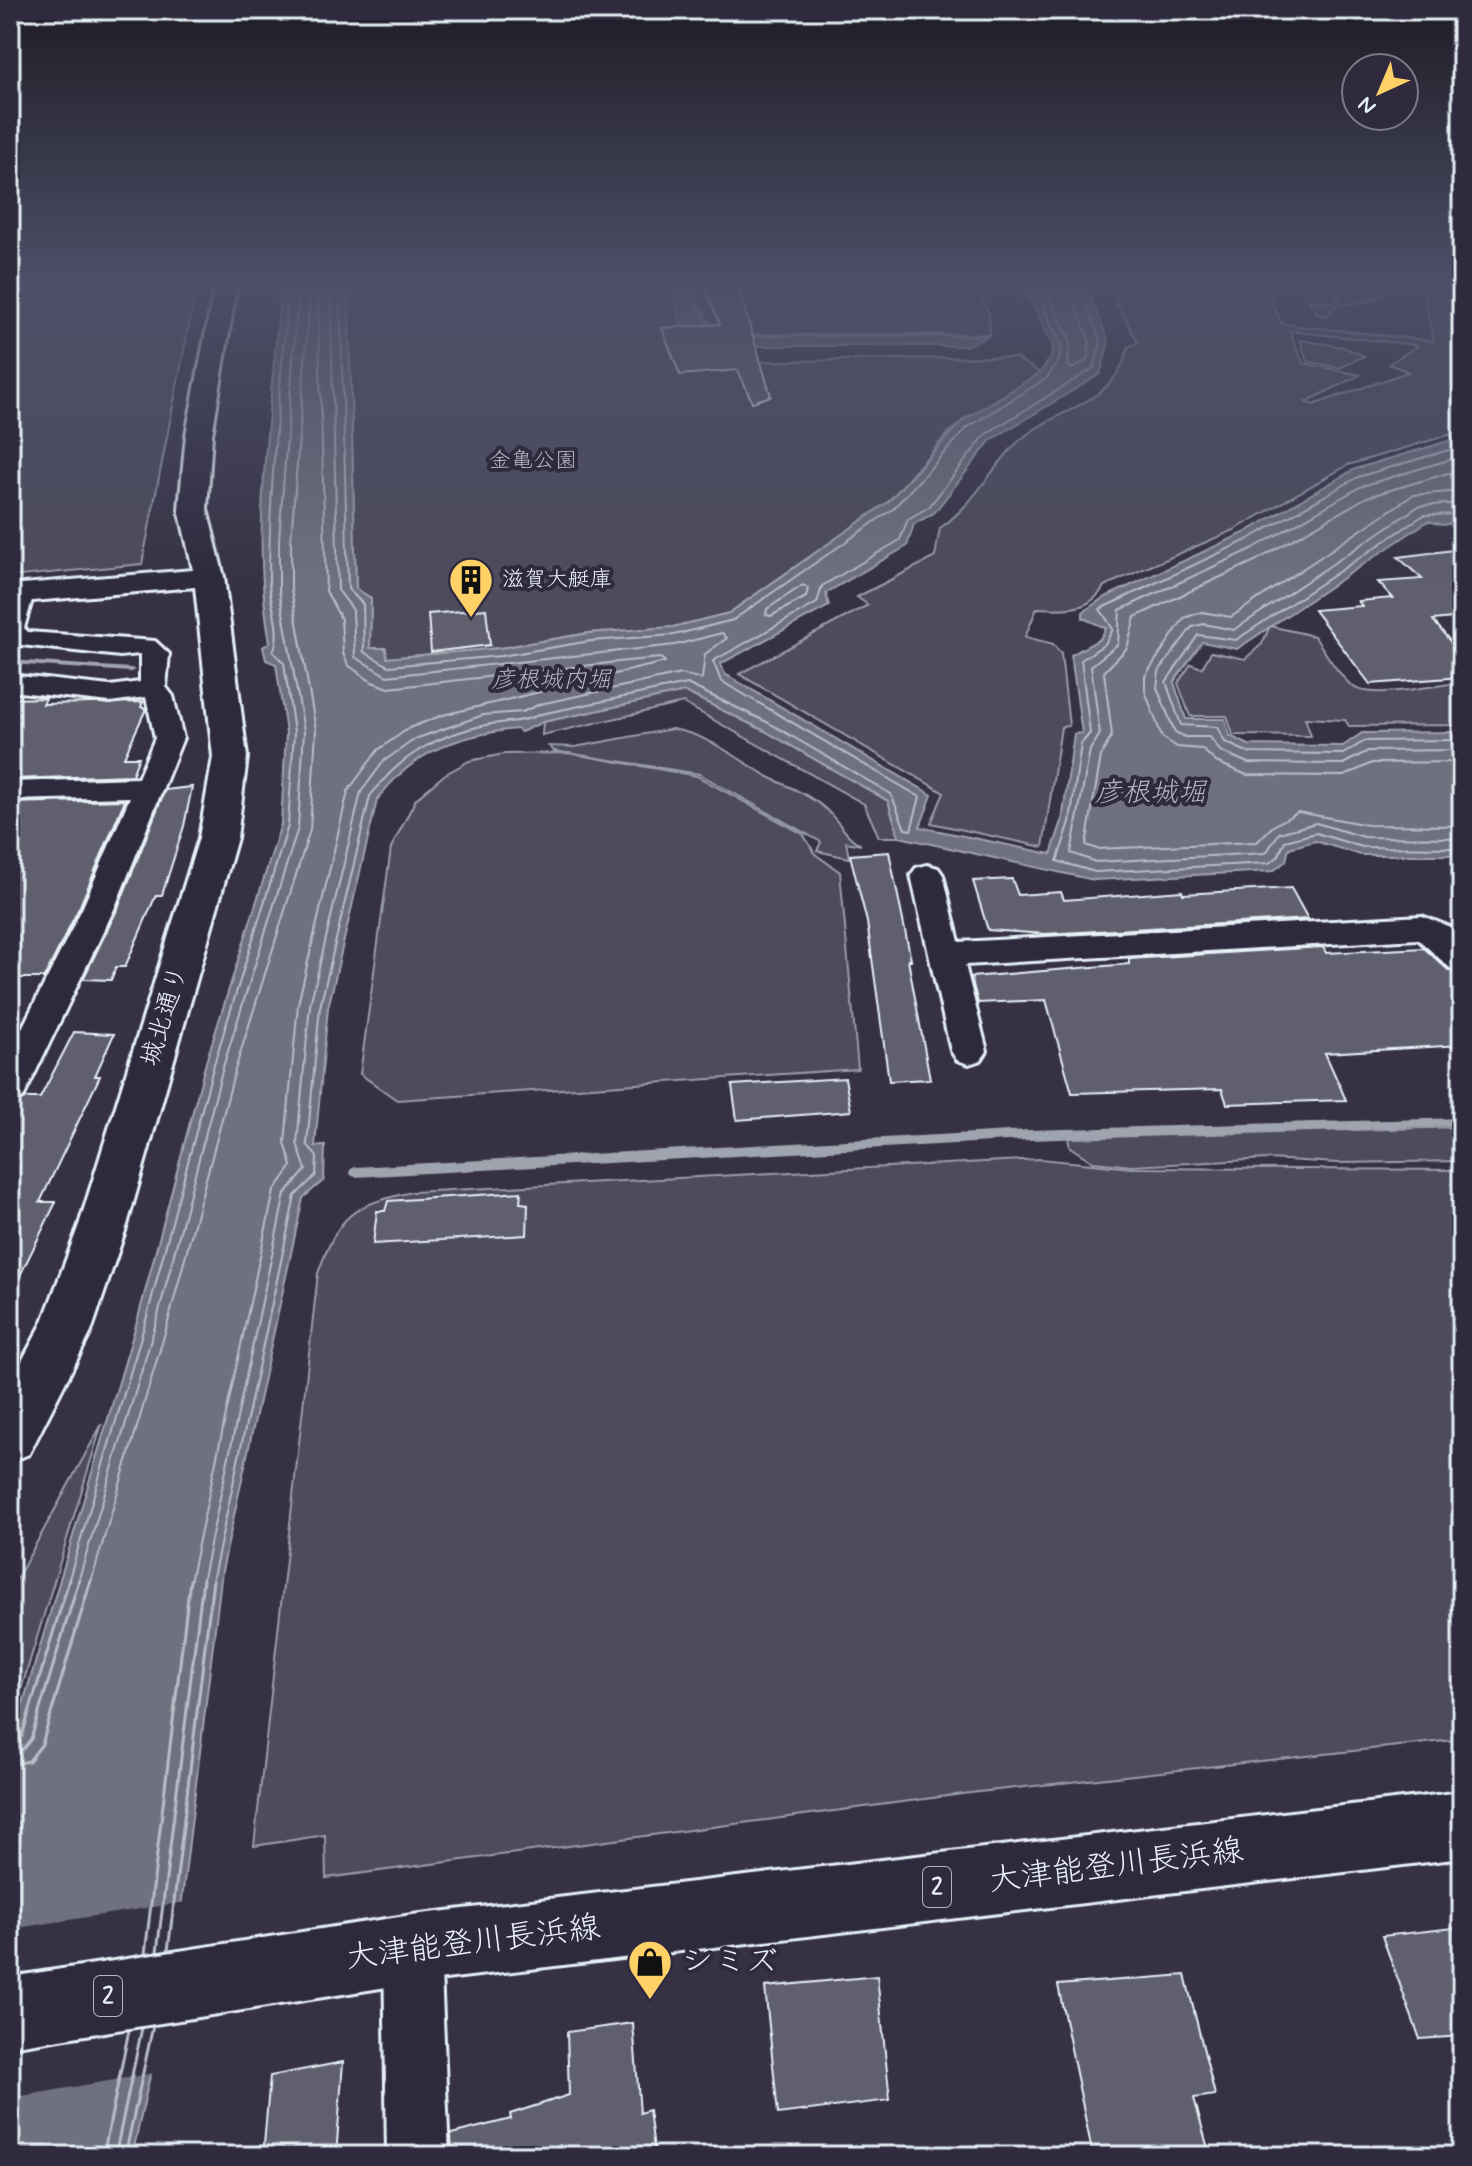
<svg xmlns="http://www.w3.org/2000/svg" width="1472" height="2166" font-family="Mynerve,'Klee One',sans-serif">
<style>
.green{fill:#4d4b5c;stroke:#9a9eaa;stroke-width:2;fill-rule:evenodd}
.water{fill:#70717f;stroke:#a0a4af;stroke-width:2}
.pier{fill:#363244}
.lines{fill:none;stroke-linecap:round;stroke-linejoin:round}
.shore-far1{stroke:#b8bec8;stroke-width:2}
.shore{stroke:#b8bec8;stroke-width:3}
.stream{fill:#a0a4af;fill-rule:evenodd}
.building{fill:#605e6e;stroke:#e8f1f8;stroke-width:2}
.street-casing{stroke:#e8f1f8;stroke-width:6}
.secondary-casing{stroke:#e8f1f8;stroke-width:6}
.primary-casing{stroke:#e8f1f8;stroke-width:6}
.street{fill:#2f2a3d;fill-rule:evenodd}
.secondary{fill:#2f2a3d;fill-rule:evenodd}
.primary{fill:#2f2a3d;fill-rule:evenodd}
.labels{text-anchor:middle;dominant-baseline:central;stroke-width:8;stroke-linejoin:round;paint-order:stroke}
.far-park-label{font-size:22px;fill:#b2b7c1;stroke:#2f2a3d}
.far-poi-label{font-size:22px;fill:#e8f1f8;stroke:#2f2a3d;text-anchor:start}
.far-water-label{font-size:24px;font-style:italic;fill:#b2b7c2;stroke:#2f2a3d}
.shield{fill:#2f2a3d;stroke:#b0b5c0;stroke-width:2}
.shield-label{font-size:24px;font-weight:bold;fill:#e8f1f8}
.street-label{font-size:26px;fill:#e8f1f8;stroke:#2f2a3d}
.water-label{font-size:28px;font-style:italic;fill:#b2b7c2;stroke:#2f2a3d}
.near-street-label{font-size:32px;fill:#e8f1f8;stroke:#2f2a3d}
.near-poi-label{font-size:32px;fill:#e8f1f8;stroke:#2f2a3d;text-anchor:start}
</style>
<rect width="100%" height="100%" fill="#363244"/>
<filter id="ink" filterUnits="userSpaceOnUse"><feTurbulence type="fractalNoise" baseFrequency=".0125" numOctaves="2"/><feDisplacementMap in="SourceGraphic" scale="16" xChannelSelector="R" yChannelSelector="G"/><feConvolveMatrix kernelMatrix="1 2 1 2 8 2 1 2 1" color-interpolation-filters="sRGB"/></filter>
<g filter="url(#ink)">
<g class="green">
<path d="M10,284H197L142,564L10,577Z"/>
<path d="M348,284H670L696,363L993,357L1016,358L1040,373L949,432L888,502L729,613L673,627L589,633L500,648L386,658L370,649L371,598L356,589Z"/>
<path d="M691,284H979L976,289L989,313L990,334L715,335Z"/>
<path d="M1107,284H1263L1282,324L1434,341L1421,284H1462V343L1451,348L1462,351V431L1348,465L1234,530L1104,586C1090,613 1063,609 1037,608L1025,637L1053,644L1061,654L1069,726L1061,727L1043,847L931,823L944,793L739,674L868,605L857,597L935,557L940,528C974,504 987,474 1015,445C1052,407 1115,408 1128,347L1138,343ZM1289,331L1416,345L1417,346L1389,364L1408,372L1313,405L1306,402L1360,375L1303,363Z"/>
<path d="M1331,284H1386V288L1375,300L1335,306L1327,316L1318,315L1309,301L1340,302Z"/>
<path d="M1300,340L1343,347L1364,356L1340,368L1307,361Z"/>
<path d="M1270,626L1314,636C1325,651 1337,674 1352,686C1371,701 1435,684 1462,683V725L1349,726L1345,720L1305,718L1311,736L1233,735L1227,716H1190L1178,683L1191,664L1202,668L1211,652L1245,659L1262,644Z"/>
<path d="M685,692L765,731L888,801L899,837H879L864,804L683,703L542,735L543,722Z"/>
<path d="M672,729C709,735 736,758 767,776C786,786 805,792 822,806C838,818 844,836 861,845L846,842L849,858L817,851L821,842L699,774L554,751L549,746L575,747Z"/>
<path d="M568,753L697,776L803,834L815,854L840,872L858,1069L397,1100L360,1074L391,848L416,799L444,775L469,761L504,754Z"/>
<path d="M1462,1127V1161L1338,1163L1268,1159L1132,1166L1093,1162L1070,1147L1068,1138Z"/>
<path d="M1040,1159L1132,1168L1462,1170V1739L970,1793L326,1878L325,1835L254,1846L318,1273C340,1213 351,1206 412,1192Z"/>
<path d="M102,1424L10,1726V1591Z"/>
</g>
<g class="water">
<path d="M281,284H348L356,589L371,598L370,648H386L387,658L500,648L589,633L673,627L729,613L888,502L963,420L1040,373L1051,357L1053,346L1023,284H1085L1109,342L1100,374L991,440L934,513L914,524L907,546L826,593L829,606L720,664L725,674L932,795L920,827L1051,854L1062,821L1074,734L1082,733L1071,655L1100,639L1106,628L1083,618V612L1103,598L1244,533L1355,469L1462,437V521L1443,525L1428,521L1237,649L1202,642L1174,682L1186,719H1225L1230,736L1249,745L1343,746L1362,733L1462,732V855H1361L1315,841L1289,848L1286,861L1273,871L1094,880L899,837L888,801L765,731L685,692L543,722L521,732L517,729C458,735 413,751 377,800L328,1008L315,1146H325L324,1180L303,1198L222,1571L173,1973L132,2156H10V1747L138,1318L206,1062L281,824L286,733L276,664L266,660L263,647L270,642C249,529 273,399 281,284Z"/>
<path d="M670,284H689L712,336H989L966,346H689Z"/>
</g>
<path class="pier" d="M186,1902L177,1974L155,2073L10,2098V1929Z"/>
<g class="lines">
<g class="shore-far1">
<path d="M340,284L348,589L363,604L364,652L389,666L501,656L591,641L674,635L733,620L893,509L968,427L1047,378L1059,360L1061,345L1032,284"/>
<path d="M1043,284L1070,340L1068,365L1072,369L1087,360L1090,343L1068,284"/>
<path d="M1462,446L1358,477L1247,540L1100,609L1113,629L1105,644L1081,660L1090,733L1081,744L1070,822L1057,861L1095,872L1269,863L1278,857L1285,841L1316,833L1362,847L1462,848"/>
<path d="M1462,456L1362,486L1252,549L1120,610L1118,644L1091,666L1100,734L1090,750L1071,853L1096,862L1266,853L1279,833L1316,823L1364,837L1462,838"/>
<path d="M1462,469L1367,497L1257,560L1135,617L1127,648L1104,672L1112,735L1101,756L1086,845L1097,849L1257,842L1273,826L1298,812L1368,825L1462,826"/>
<path d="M1462,491L1413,495L1231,617L1202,612L1184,618L1145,676V691L1162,737L1177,747L1202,749L1216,762L1247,775L1344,776L1372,763L1462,762"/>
<path d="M1462,503L1419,506L1234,630L1204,624L1192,627L1159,671L1157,688L1175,732L1185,737H1210L1220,751L1248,763L1343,764L1368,751L1462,750"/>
<path d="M1462,514L1424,515L1236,640L1198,635L1166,682L1181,725L1217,727L1225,742L1249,753L1343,754L1365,741L1462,740"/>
<path d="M803,585L808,588L806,597L771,616L766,615L767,609Z"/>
<path d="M68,1582L146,1320L214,1064L288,826L294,732L284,663L273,652C283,630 269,603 269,580C269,481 281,382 289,284"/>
<path d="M78,1582L156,1323L223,1067L298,828L304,731L279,590V539L299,284"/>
<path d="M91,1582L167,1326L235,1070L310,830L316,730L291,589V540L310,297L315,293L318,297L326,591L341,619L343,653L348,665L372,682L389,688L627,661L661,658L665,662L443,715L409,728L378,750L348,791L298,1004L285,1143L292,1166L274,1191L190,1582"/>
<path d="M202,1582L285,1194L306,1170L297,1143L310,1005L361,792L384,761L415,739L483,715L522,712L540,704L681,674L702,679L705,654L727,638L722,633L675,645L387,676L355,657L353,610L338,590L330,284"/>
<path d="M212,1582L295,1196L316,1175L317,1157L307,1144L320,1007L370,796C400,756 436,735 486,725C506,721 522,723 541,714L687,684L769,723L891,794L905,829L911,830L920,797L721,681L713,661L817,603L822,586L900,540L908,519L929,507L986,434L1094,368L1101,342L1078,284"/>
</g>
<g class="shore">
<path d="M10,1743L22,1736L69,1580"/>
<path d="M10,1753L22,1750L31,1739L79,1580"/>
<path d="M10,1765L29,1761L42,1744L91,1580"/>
<path d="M168,1951L213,1580"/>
<path d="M157,1952L203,1580"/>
<path d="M145,1954L190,1580"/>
<path d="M103,2156L129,2030"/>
<path d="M115,2156L142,2028"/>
<path d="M125,2156L153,2026"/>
</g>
<g class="stream">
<path d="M10,660L131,668L135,670L131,672L10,664Z"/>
<path d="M1462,1118V1126L1029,1140L355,1177L351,1175L349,1172L351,1169L355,1167L1029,1130Z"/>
</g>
</g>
<g class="building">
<path d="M737,284L771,396L752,402L738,370L680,375L662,328L720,324L704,286Z"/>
<path d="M1462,549V617L1433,620L1462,656V677L1370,684L1314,610L1362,606L1358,601L1393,598L1378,582L1422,579L1398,557Z"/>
<path d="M486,609L490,645L431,652L428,614Z"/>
<path d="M46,698L43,704L143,702L141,707L146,709L124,757H139L132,775L10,779V699Z"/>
<path d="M192,787L184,826L162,895H156L125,967H116L111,980L83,979L118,908L165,790Z"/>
<path d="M125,800L80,906L44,978H10V803Z"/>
<path d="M889,852L911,960H908L930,1079L889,1081L867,922L850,855Z"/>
<path d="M1012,879L1018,895L1061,892L1064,900L1182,891L1183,894L1291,888L1308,919L1045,934L988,930L973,881Z"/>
<path d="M1323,947L1326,953L1424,948L1448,970L1462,975V1045L1325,1053L1346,1100L1227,1104L1222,1089L1072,1093L1046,1000L978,1003L971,977L1129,964V959Z"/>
<path d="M74,1032L114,1034L95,1076H100L40,1202H56L10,1296V1117L17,1103L26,1098H40Z"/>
<path d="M845,1078L851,1111L737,1120L732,1085Z"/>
<path d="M521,1192L520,1203L528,1204L527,1235L373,1244L377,1211H385L388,1201Z"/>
<path d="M1462,1927V2036L1420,2039L1382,1936Z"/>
<path d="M1185,1975L1215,2095L1194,2098L1210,2156H1093L1058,1985Z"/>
<path d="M877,1976L890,2100L778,2114L765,1987Z"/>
<path d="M633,2023L640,2113L649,2110L655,2156H452L451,2134L511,2119L510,2114L569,2095L567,2032Z"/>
<path d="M343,2062L336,2156H263L270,2076Z"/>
</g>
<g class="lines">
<g class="street-casing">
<g id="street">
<path d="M22,586L34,593L24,628L28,632L155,641L169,654L166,687L173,696L183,738L115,907L23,1098L10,1102V1052L83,907L130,797L10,800V782L138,778L155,738L146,697L110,702L10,691V675L110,686L140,682V654L120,656L12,644L10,593Z"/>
<path d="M927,865L938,868L943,875L959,942L1422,916L1450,927L1462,940V972L1450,968L1418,939L965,965L987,1051L981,1060L969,1064L957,1060L951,1051L911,875L916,868Z"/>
<path d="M412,1921L432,1929L440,1949L449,2156H387L384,1949L392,1929Z"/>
</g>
</g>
<g class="secondary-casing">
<path id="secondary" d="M215,284H237L212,435L207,509L224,577L247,757L237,838L127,1225L91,1332L29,1454L10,1462V1383L42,1324L79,1225L199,838L213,757L195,587L10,603V585L193,570L179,509L186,435Z"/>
</g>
<g class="primary-casing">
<path id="primary" d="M1462,1792V1858L412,1983L10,2047V1977L412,1915Z"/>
</g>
<use href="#street" class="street"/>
<use href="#secondary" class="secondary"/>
<use href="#primary" class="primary"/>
</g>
</g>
<linearGradient id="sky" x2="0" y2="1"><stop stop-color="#1e1c25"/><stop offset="0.48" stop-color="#4c4f67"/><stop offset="1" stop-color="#4c4f67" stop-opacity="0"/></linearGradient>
<rect width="1472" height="587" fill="url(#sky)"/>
<defs>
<g id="building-pin" transform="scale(2.3)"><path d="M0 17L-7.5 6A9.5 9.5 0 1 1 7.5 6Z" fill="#ffd166" stroke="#2f2a3d"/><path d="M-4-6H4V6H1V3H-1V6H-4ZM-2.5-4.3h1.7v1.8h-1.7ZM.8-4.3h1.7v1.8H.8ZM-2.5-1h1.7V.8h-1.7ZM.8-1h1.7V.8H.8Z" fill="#111"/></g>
<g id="shop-pin" transform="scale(2.3)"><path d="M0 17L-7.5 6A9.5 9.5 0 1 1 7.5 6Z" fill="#ffd166" stroke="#2f2a3d"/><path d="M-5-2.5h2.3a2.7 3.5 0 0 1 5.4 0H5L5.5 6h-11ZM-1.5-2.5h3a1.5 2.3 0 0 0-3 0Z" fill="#111"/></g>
</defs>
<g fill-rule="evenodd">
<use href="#building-pin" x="471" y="580"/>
<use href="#shop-pin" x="650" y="1962"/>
</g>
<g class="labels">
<g class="far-park-label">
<text x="533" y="461">金亀公園</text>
</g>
<g class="far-poi-label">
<text x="502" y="580">滋賀大艇庫</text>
</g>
<g class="far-water-label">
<text x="551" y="680">彦根城内堀</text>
</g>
<g class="shield">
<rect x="923" y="1867" width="28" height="40" rx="6"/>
<rect x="94" y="1976" width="28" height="40" rx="6"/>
</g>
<g class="shield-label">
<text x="937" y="1887">2</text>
<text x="108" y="1996">2</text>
</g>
<g class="street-label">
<text transform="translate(165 1016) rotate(-73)">城北通り</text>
</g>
<g class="water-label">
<text x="1150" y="793">彦根城堀</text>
</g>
<g class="near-street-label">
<text transform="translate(1116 1866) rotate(-7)">大津能登川長浜線</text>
<text transform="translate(473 1943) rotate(-7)">大津能登川長浜線</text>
</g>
<g class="near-poi-label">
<text x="681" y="1962">シミズ</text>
</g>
</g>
<rect width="1472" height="2166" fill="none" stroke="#2f2a3d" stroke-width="40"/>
<rect x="20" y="20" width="1432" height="2126" fill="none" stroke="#e8f1f8" stroke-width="3" filter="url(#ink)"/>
<g transform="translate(1380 92) rotate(224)"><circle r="38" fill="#2f2a3d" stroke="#797a88" stroke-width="2"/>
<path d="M0-6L14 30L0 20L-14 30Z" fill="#ffd166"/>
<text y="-12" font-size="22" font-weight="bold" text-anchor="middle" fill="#e8f1f8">N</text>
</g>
</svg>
